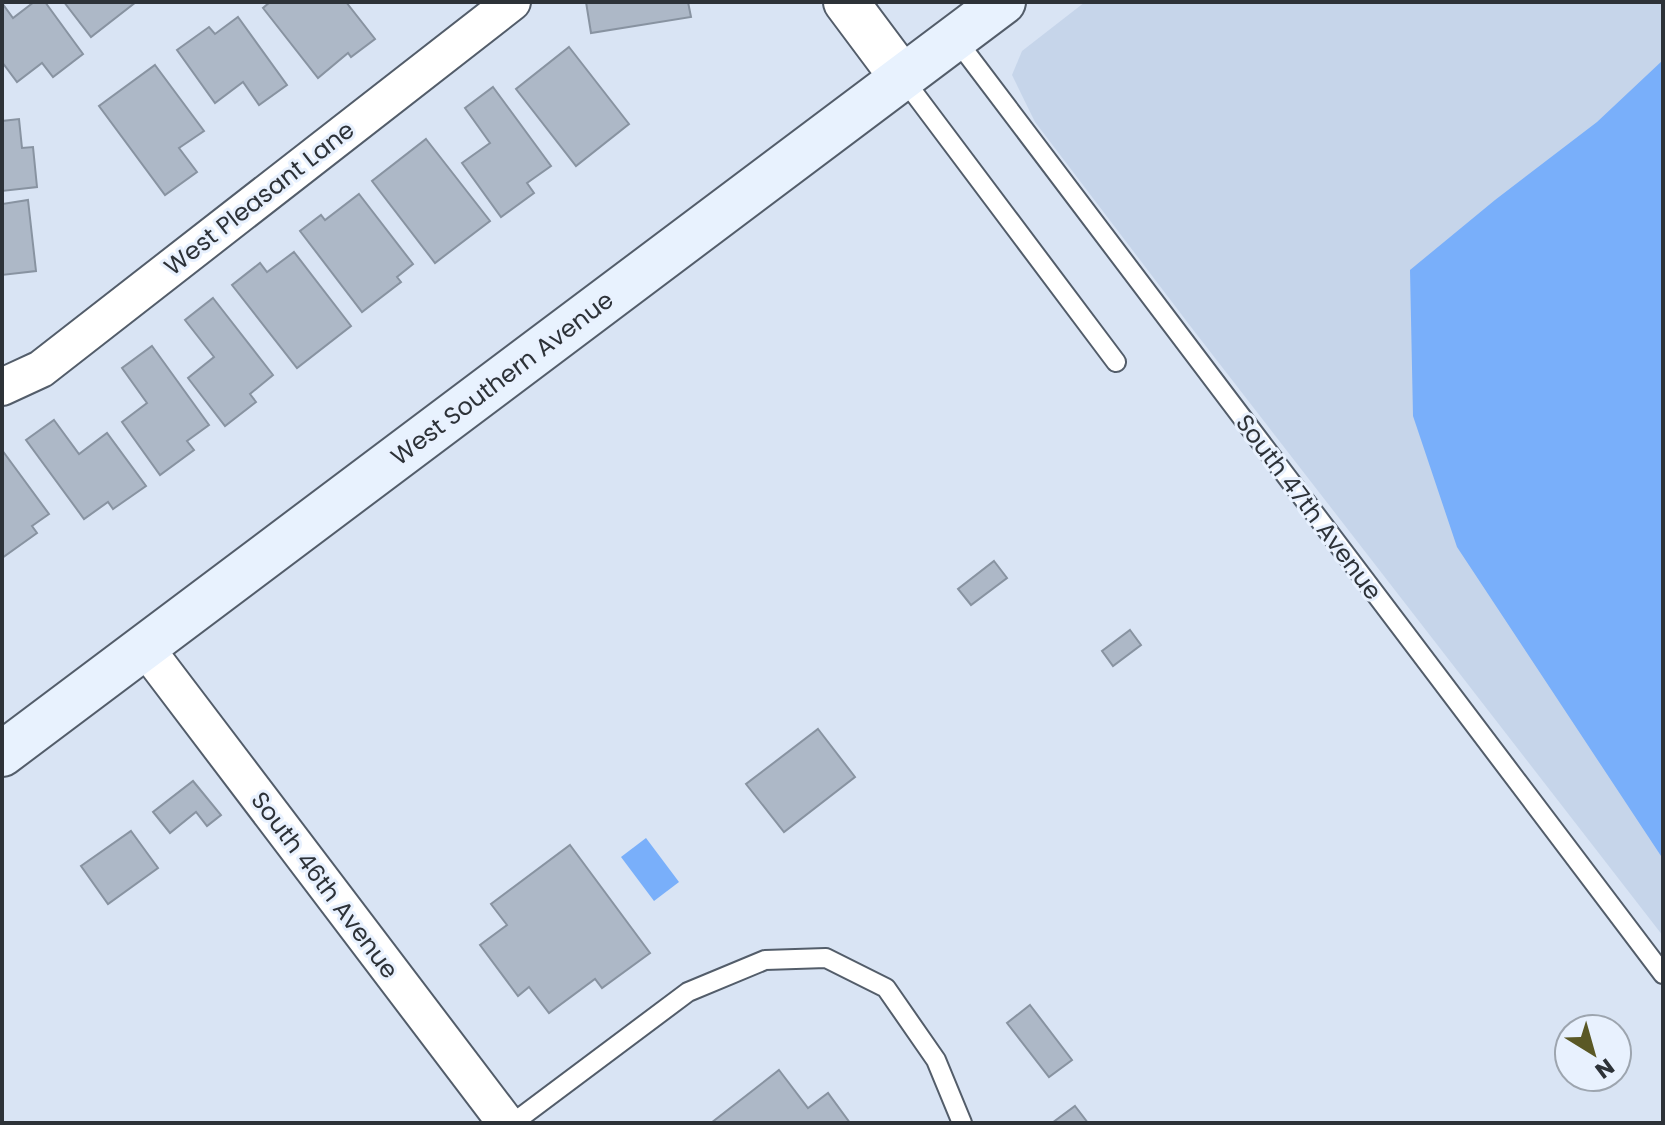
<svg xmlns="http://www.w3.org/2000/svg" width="1665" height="1125" font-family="Poppins,sans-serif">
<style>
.built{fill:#c6d5ea}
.water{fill:#79affa}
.building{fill:#adb8c7;stroke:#8893a1;stroke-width:2}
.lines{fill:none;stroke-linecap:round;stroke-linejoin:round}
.service-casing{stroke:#535d6a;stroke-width:22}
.minor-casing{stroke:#535d6a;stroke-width:40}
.tertiary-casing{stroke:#535d6a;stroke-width:48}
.secondary-casing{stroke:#535d6a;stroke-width:48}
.service{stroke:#fff;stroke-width:18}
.minor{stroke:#fff;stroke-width:36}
.tertiary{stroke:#fff;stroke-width:44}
.secondary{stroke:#e8f2fe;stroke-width:44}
.labels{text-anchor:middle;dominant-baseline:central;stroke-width:6;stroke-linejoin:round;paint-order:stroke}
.street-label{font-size:24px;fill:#2d3238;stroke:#e8f1fe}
</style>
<rect width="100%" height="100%" fill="#d9e4f4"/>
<path class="built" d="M1085,2H1663V936L1191,327L1035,122L1012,75L1022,51Z"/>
<g class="water">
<path d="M1663,60V859L1457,547L1413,416L1410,270L1495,200L1597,122Z"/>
<path d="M646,838L679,882L654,901L621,857Z"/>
</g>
<g class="building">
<path d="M34,2H45L83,54L53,77L42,63L17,82L2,62V3L13,18Z"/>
<path d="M64,2H136L91,37Z"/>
<path d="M270,2H346L375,39L351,57L348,53L318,78L263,8Z"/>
<path d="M586,2H688L691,17L591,33Z"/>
<path d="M238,17L287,85L259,105L243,82L215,103L177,50L209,27L215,34Z"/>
<path d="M569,47L629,124L576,166L516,89Z"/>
<path d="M155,65L204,131L179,148L197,172L165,195L99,106Z"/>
<path d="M493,87L551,166L527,183L534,193L501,217L462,163L490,143L465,108Z"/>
<path d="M19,119L22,148L33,147L37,187L2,191V121Z"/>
<path d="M426,139L490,221L435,263L372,181Z"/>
<path d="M359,194L413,264L397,277L401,282L362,312L300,231L321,215L325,220Z"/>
<path d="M28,200L36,271L2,275V204Z"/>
<path d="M294,252L351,326L297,368L232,285L260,263L267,272Z"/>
<path d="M213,298L273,375L250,394L256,402L225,426L188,378L214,357L185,320Z"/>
<path d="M152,346L209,425L187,441L194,450L160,475L122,422L147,403L122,368Z"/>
<path d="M54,420L79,454L107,433L146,486L113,509L108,502L84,519L26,440Z"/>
<path d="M2,450L49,514L32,526L37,533L2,558Z"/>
<path d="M994,561L1007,578L971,605L958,589Z"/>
<path d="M1130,630L1141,645L1113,666L1102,651Z"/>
<path d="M818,729L855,777L784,832L746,784Z"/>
<path d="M193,781L221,815L207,826L196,812L170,833L153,812Z"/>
<path d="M131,831L158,868L108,904L81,866Z"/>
<path d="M570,845L650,953L602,988L595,979L549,1013L529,987L518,996L480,945L507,925L491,904Z"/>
<path d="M1030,1005L1072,1060L1049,1077L1007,1023Z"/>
<path d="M779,1070L808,1108L828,1093L850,1123H711Z"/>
<path d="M1075,1106L1088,1123H1052Z"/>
</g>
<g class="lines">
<g class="service-casing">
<g id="service">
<path d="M955,38L1663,974"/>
<path d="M902,77L1116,362"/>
<path d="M513,1123L688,992L765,960L826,958L886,988L936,1060L962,1123"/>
</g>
</g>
<g class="minor-casing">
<g id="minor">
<path d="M2,387L41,369L512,2"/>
<path d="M144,646L506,1123"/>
</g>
</g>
<g class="tertiary-casing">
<path id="tertiary" d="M846,2L902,77"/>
</g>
<g class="secondary-casing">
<path id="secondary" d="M2,754L1003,2"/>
</g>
<use href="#service" class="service"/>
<use href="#minor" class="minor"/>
<use href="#tertiary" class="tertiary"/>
<use href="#secondary" class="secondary"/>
</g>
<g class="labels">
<g class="street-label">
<text transform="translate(259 198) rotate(-38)">West Pleasant Lane</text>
<text transform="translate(502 378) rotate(-37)">West Southern Avenue</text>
<text transform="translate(1309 507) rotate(53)">South 47th Avenue</text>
<text transform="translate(325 885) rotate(53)">South 46th Avenue</text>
</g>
</g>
<rect width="1665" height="1125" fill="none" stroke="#2d3238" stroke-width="8"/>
<g transform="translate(1593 1053) rotate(143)"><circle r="38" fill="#e8f1fe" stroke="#9da5af" stroke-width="2"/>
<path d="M0-6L14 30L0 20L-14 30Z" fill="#5a5825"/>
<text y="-12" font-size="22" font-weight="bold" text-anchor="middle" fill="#2d3238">N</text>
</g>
</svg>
